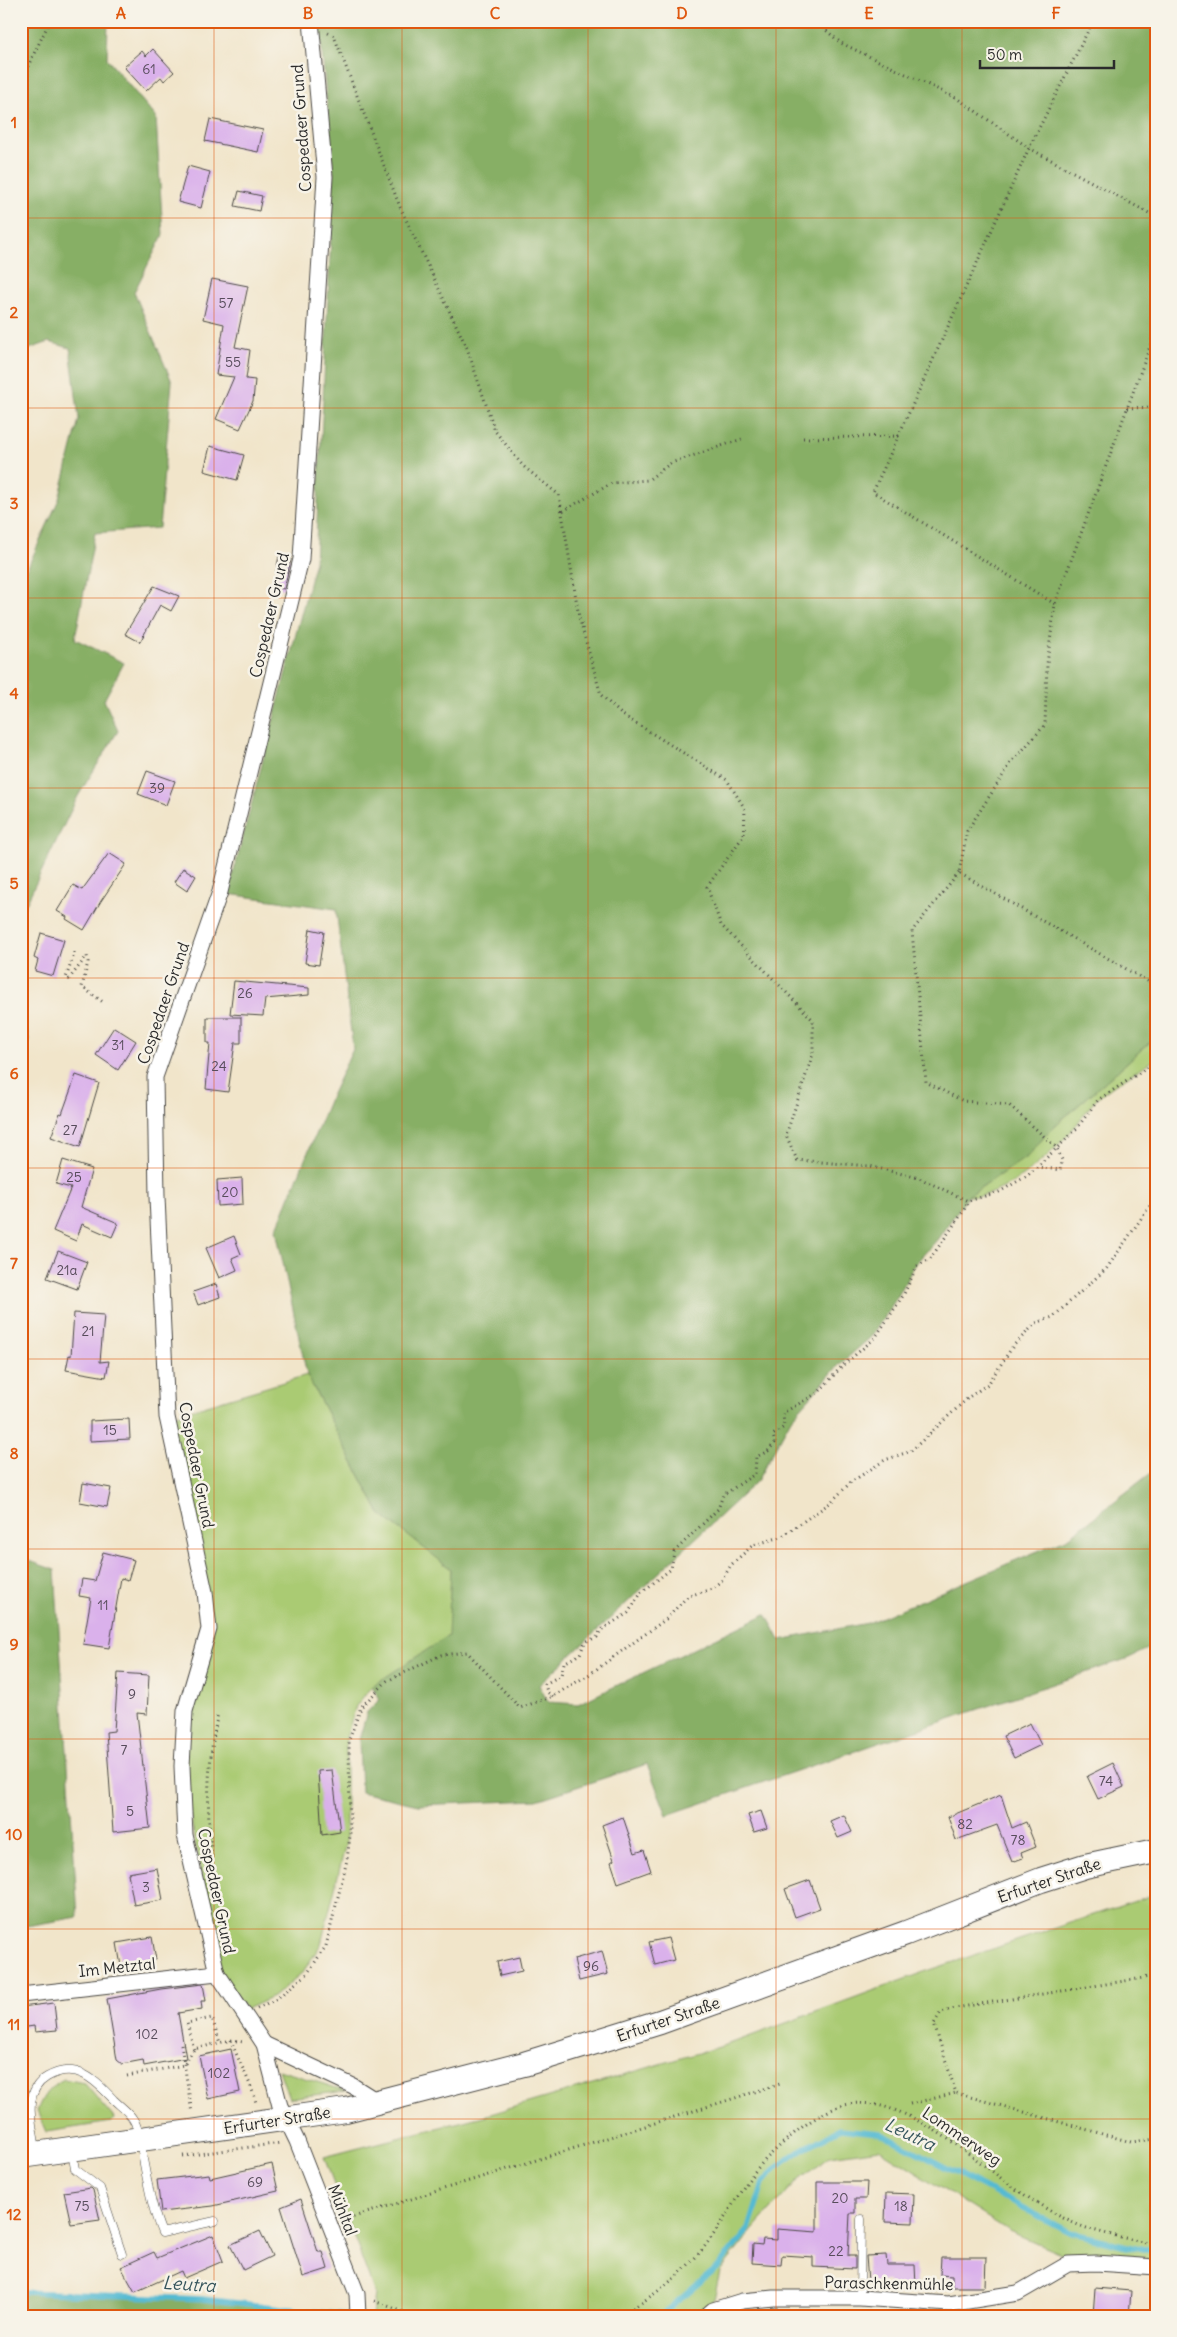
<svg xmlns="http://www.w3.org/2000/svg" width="1177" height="2337" font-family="Delius,sans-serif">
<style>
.green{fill:#aacb73;stroke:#6a7b4f}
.forest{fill:#87af65;stroke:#596d48}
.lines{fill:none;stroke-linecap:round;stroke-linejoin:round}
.stream{stroke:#54bad2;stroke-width:5.5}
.building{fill:#dab1eb}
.service-casing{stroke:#494743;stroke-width:9}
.minor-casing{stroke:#494743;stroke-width:17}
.primary-casing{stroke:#494743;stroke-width:26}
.path{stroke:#494743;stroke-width:3;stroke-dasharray:1 4;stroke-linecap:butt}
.service{stroke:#fff;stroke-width:8}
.minor{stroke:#fff;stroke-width:15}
.primary{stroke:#fff;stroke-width:24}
.grid{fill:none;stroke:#df570e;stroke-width:1;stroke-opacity:0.55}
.labels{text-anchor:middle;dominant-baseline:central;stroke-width:5;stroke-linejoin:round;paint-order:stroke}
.number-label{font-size:14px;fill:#574c5b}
.street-label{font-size:16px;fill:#2b2b2b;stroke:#f7f3e8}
.water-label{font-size:18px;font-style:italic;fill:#37565d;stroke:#f7f3e8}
.neatline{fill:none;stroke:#df570e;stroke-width:2}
.grid-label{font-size:16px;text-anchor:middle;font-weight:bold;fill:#df570e}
</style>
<rect width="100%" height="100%" fill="#f7f3e8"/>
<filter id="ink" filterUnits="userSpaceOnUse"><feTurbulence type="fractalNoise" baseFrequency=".02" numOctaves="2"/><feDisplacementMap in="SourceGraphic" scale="10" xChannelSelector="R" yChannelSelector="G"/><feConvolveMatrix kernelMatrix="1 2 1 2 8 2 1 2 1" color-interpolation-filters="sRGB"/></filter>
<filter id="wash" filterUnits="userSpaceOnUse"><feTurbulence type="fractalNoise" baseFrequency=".0096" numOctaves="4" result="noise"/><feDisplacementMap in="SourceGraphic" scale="20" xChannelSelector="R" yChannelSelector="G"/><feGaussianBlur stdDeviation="1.12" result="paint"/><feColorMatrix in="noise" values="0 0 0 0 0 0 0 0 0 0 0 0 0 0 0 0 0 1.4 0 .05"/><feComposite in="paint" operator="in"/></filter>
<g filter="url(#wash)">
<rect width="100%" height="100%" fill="#f1e5ca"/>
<g class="green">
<path d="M1156,1037V1059C1137,1071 1115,1083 1098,1098C1088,1107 1081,1120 1072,1130C1051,1155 1002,1201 968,1196L1028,1156L1050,1130Z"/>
<path d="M307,1375L380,1514L451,1568L449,1636L372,1686L356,1706L346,1738V1843L321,1944L303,1972L273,1997L246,2009L217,1973L182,1766L209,1629L167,1417Z"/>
<path d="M1156,1894V2266L1094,2257L1068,2256L1009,2231L879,2149L830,2156L795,2183L752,2231L720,2271L713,2304L698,2316H372L375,2294L324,2157L487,2115L732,2043L921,1973Z"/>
<path d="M279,2070L346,2091L289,2098Z"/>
<path d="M64,2079L84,2083L114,2118L112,2122L46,2132L37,2111C43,2095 50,2086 64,2079Z"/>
</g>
<g class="forest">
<path d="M21,21H108L107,59L156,117L163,235L134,292L172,382L159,528L95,533L75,639L124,663L104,700L118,731L78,796L21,914V582L59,499L79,419L70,348L49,342L21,352Z"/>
<path d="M319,21H1156V1037L1050,1130L1028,1156L968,1196L937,1240L915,1264L898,1296L871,1337L839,1365L791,1419L757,1481L539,1685L548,1702L578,1704L766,1614L780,1640L868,1623L1066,1539L1156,1469V1645L1129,1658L667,1815L647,1764L537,1800L418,1805L361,1792L359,1740L367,1712L380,1699L372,1686L448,1636L451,1569L380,1514L307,1375L276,1230L331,1096L353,1049L336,909L228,894L315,561L334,177Z"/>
<path d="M21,997L29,1040L21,1068Z"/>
<path d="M21,1558L55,1570L78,1917L21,1927Z"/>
<path d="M21,2292C121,2295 224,2293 321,2316H21Z"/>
</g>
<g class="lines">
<g class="stream">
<path d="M21,2292L202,2299L354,2316"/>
<path d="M660,2316L718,2267L749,2229L763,2183L776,2168L803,2149L840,2129L880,2133L1069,2232L1143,2250H1156"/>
</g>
</g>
<g id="blocks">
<g class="building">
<path d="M153,49L174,72L164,81L161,77L146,91L124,67L142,51L146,56Z"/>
<path d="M210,119L263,130L258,152L205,141Z"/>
<path d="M188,166L210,172L201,208L178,202Z"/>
<path d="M239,191L262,196L259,211L235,206Z"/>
<path d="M212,279L248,286L235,347L250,350L246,379L255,380L253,401L240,429L216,419L234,377L216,375L224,324L203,319Z"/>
<path d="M210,446L244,455L237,480L204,471Z"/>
<path d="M279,556L291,559L284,589L273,587Z"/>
<path d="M154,586L179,596L171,611L160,605L140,642L125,634Z"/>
<path d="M147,771L175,781L166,805L138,794Z"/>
<path d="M109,853L126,864L101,901L84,930L66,919L67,917L57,911L73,885L82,890Z"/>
<path d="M183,868L196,876L187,891L174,882Z"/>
<path d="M310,929L324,932L319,965L305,963Z"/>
<path d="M41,933L64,940L53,976L35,971L38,960L34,958Z"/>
<path d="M234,981L309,988V995L265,999L263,1016L230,1014Z"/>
<path d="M207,1017H241V1043H235L228,1092L206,1089L210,1043H207Z"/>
<path d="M114,1027L136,1041L118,1070L96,1055Z"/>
<path d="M76,1075L99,1083L80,1147L51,1137L60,1113L62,1114Z"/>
<path d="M63,1160L92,1169L81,1207L118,1223L112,1237L82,1224L76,1241L53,1231L71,1188L56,1184Z"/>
<path d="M242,1178L243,1204L218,1206L217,1180Z"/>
<path d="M234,1236L241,1254L232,1258L237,1270L219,1278L206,1248Z"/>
<path d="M58,1251L87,1262L77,1289L47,1278Z"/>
<path d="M216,1284L220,1297L198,1305L193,1292Z"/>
<path d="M74,1313L104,1315L100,1362L109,1361L106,1377L66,1370L69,1355L71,1356Z"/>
<path d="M129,1419L130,1439L90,1441V1421Z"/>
<path d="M83,1483L111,1488L107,1507L80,1502Z"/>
<path d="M103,1552L134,1560L128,1580L121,1578L109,1648L83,1644L91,1598L79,1596L82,1579L95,1581Z"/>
<path d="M118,1673L149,1675L147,1714L137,1713L150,1828L113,1832L106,1732L114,1731Z"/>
<path d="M1030,1723L1041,1745L1014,1758L1003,1736Z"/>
<path d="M1113,1763L1124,1787L1098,1799L1087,1776Z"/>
<path d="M332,1770L340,1832L322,1835L318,1771Z"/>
<path d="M1001,1795L1012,1828L1026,1822L1036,1847L1021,1853L1023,1858L1012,1862L997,1825L956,1840L948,1817Z"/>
<path d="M761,1811L767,1828L754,1832L748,1815Z"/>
<path d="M844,1815L852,1832L838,1838L830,1821Z"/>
<path d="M623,1817L635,1853L644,1850L651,1871L618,1883L611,1862L614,1860L602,1825Z"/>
<path d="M157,1868L163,1900L134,1905L128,1873Z"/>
<path d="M810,1880L820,1908L795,1917L785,1889Z"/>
<path d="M152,1937L156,1960L121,1966L117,1943Z"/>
<path d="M668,1938L674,1960L655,1965L649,1942Z"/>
<path d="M602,1951L608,1974L579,1981L574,1959Z"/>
<path d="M519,1957L522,1971L500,1976L497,1962Z"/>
<path d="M203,1984L206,2001H201L202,2009L178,2013L186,2058L144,2066L143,2060L122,2064L117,2060L107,1999L161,1989Z"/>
<path d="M54,2003L57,2030L35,2032L34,2026L21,2028V2007Z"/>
<path d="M231,2049L240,2092L208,2099L199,2056Z"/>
<path d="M272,2164L278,2191L213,2206L161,2212L157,2180L209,2174L210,2178Z"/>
<path d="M817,2182H867L866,2199H855V2213H850L848,2256H855V2269L813,2267V2257L782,2255L781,2265L752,2263L753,2244L762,2245L763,2239L777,2240V2229L817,2232Z"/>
<path d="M91,2188L93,2190L100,2220L71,2224L64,2192Z"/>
<path d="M886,2193L914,2194L913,2223L885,2222Z"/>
<path d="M301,2199L318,2252H323L328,2269L303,2277L281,2207Z"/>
<path d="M260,2231L272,2256L243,2270L230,2245Z"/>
<path d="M213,2235L223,2261L184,2278L181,2271L135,2292L121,2267L154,2252L157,2258Z"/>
<path d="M886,2255L887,2265H915L916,2287H889L888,2282H868L866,2256Z"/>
<path d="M941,2257H986L985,2287H952V2276L940,2275Z"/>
<path d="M1095,2288L1131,2291L1129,2316H1093Z"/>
</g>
</g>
</g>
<g filter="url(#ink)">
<use href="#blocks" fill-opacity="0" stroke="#494743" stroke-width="1"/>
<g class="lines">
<g class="service-casing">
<g id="service">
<path d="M36,2150C33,2126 21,2092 47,2077C76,2060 95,2080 114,2100C120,2106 129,2112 133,2119C140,2130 141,2146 143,2159C148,2185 152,2209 162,2233L215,2221"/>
<path d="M72,2152L75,2169L100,2188L122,2254"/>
<path d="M860,2298L861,2219"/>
</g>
</g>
<g class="minor-casing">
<g id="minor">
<path d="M311,21L325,177L301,559L220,892L155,1077L157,1197L167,1417L205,1592L209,1629L185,1711L182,1766L185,1835L217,1973L264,2044L280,2106L297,2141L357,2294L358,2316"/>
<path d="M21,1995L217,1973"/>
<path d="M264,2044L353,2086L380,2103"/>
<path d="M706,2316L713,2310L742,2301L774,2298H860L949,2304L1018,2293L1068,2264L1096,2263L1156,2267"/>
</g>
</g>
<g class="primary-casing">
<path id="primary" d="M21,2156L346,2110L524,2064L660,2022L906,1933L1041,1880L1085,1866L1156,1851"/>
</g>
<g class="path">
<path d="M815,21L841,43L958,99L1029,148L1156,217"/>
<path d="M328,33L334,36L400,207L467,348L495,431L523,466L559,495L579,617L601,695L621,714L727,780L745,809L744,835L707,887L721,925L813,1020V1054L786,1135L797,1160L869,1166L919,1178L968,1201L999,1192L1027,1176L1074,1132L1098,1100L1156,1062"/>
<path d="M21,80L50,21"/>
<path d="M1156,330L1055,604L1047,664L1045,725L1011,763L967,831L959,873L1156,986"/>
<path d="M1127,408L1156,407"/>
<path d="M803,438L899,436"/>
<path d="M563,511L612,483L648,480L671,463L745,438"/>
<path d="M1055,604L873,492L1029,148L1093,21"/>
<path d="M959,873L912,931L926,1082L963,1101L1009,1105L1057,1148L1062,1160L1060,1170L1037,1167"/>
<path d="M74,947V954L66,978L69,979L87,956L88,962L82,987L103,1002"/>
<path d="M553,1696L547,1692L545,1684L561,1675L564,1663L580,1654L585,1642L597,1637L601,1630L628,1613L642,1592L671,1569L674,1552L718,1509L723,1495L755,1474L756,1457L768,1451L775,1443L773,1435L784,1427L783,1413L819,1392L842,1366L875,1338L903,1296L917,1266L930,1259L963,1212L968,1201"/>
<path d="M217,1896C207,1830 204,1779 218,1713"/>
<path d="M1156,1976L955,2008L941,2012L934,2024L956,2093L1131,2142L1156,2139"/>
<path d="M257,2008L275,2000L307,1974L326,1946L347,1860L350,1836L349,1740L361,1707L387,1681L441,1655L467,1652L520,1708L553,1696L590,1674L666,1619L688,1596L712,1589L722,1580L731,1565L753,1545L781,1537L830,1503L851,1482L885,1460L911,1451L969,1397L988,1384L1013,1346L1036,1323L1053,1317L1107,1268L1156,1197"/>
<path d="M231,2040C237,2059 254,2088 256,2104"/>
<path d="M181,2044L192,2113"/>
<path d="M194,2049L187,2023L212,2018L220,2043"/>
<path d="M127,2076L184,2065L194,2049L231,2040L243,2042"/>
<path d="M910,2104L956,2093"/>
<path d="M183,2156L281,2143"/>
<path d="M344,2220L780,2084"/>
<path d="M374,2301L415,2316"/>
<path d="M620,2316C655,2295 687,2272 711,2238C731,2211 745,2178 770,2155C791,2135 814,2115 841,2106C899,2088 976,2162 1020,2192C1037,2203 1057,2216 1076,2224C1097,2233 1123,2237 1146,2243L1156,2241"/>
</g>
<use href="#service" class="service"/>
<use href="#minor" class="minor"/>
<use href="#primary" class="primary"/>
</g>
</g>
<path class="grid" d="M214,21V2316M402,21V2316M588,21V2316M776,21V2316M962,21V2316M21,218H1156M21,408H1156M21,598H1156M21,788H1156M21,978H1156M21,1168H1156M21,1359H1156M21,1549H1156M21,1739H1156M21,1929H1156M21,2119H1156"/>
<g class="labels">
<g class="number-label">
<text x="149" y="69">61</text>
<text x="226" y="303">57</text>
<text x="233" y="362">55</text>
<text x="157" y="788">39</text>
<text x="245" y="993">26</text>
<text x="118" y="1045">31</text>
<text x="219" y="1066">24</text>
<text x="70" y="1130">27</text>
<text x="74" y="1177">25</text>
<text x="230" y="1192">20</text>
<text x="67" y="1270">21a</text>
<text x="88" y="1331">21</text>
<text x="110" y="1430">15</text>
<text x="103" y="1605">11</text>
<text x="132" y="1694">9</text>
<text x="124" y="1750">7</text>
<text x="1106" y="1781">74</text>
<text x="130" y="1811">5</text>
<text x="965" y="1824">82</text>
<text x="1018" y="1840">78</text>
<text x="146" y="1887">3</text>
<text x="591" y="1966">96</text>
<text x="147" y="2034">102</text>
<text x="219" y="2073">102</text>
<text x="255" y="2182">69</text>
<text x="840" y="2198">20</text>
<text x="82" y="2206">75</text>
<text x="901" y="2206">18</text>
<text x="836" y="2251">22</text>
</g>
<g class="street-label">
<text transform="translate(301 128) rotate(-94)">Cospedaer Grund</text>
<text transform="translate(269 615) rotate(-77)">Cospedaer Grund</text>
<text transform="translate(163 1003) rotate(-71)">Cospedaer Grund</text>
<text transform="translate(197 1465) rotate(79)">Cospedaer Grund</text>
<text transform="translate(1049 1880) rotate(-19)">Erfurter Straße</text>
<text transform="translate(217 1891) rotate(78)">Cospedaer Grund</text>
<text transform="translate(117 1967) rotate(-6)">Im Metztal</text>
<text transform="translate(668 2019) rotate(-19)">Erfurter Straße</text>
<text transform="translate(277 2120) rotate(-9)">Erfurter Straße</text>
<text transform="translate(962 2136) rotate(34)">Lommerweg</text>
<text transform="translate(343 2210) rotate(69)">Mühltal</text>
<text transform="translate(889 2283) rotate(1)">Paraschkenmühle</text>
</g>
<g class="water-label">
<text transform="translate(910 2134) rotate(25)">Leutra</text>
<text transform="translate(189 2284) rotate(4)">Leutra</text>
</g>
</g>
<rect width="1177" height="2337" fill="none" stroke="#f7f3e8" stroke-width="55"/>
<path d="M980 60v8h134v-8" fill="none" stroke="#2b2b2b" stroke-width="2.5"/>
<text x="987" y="60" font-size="15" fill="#2b2b2b" stroke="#f7f3e8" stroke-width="4" paint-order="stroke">50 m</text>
<rect x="28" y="28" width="1122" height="2282" class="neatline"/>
<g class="grid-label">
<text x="121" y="19">A</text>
<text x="308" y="19">B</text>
<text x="495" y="19">C</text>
<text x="682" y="19">D</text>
<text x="869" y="19">E</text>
<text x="1056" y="19">F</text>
<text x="14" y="128">1</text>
<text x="14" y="318">2</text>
<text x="14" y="509">3</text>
<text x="14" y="699">4</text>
<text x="14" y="889">5</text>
<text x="14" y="1079">6</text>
<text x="14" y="1269">7</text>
<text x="14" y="1459">8</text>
<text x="14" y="1650">9</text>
<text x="14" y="1840">10</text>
<text x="14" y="2030">11</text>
<text x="14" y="2220">12</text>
</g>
</svg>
